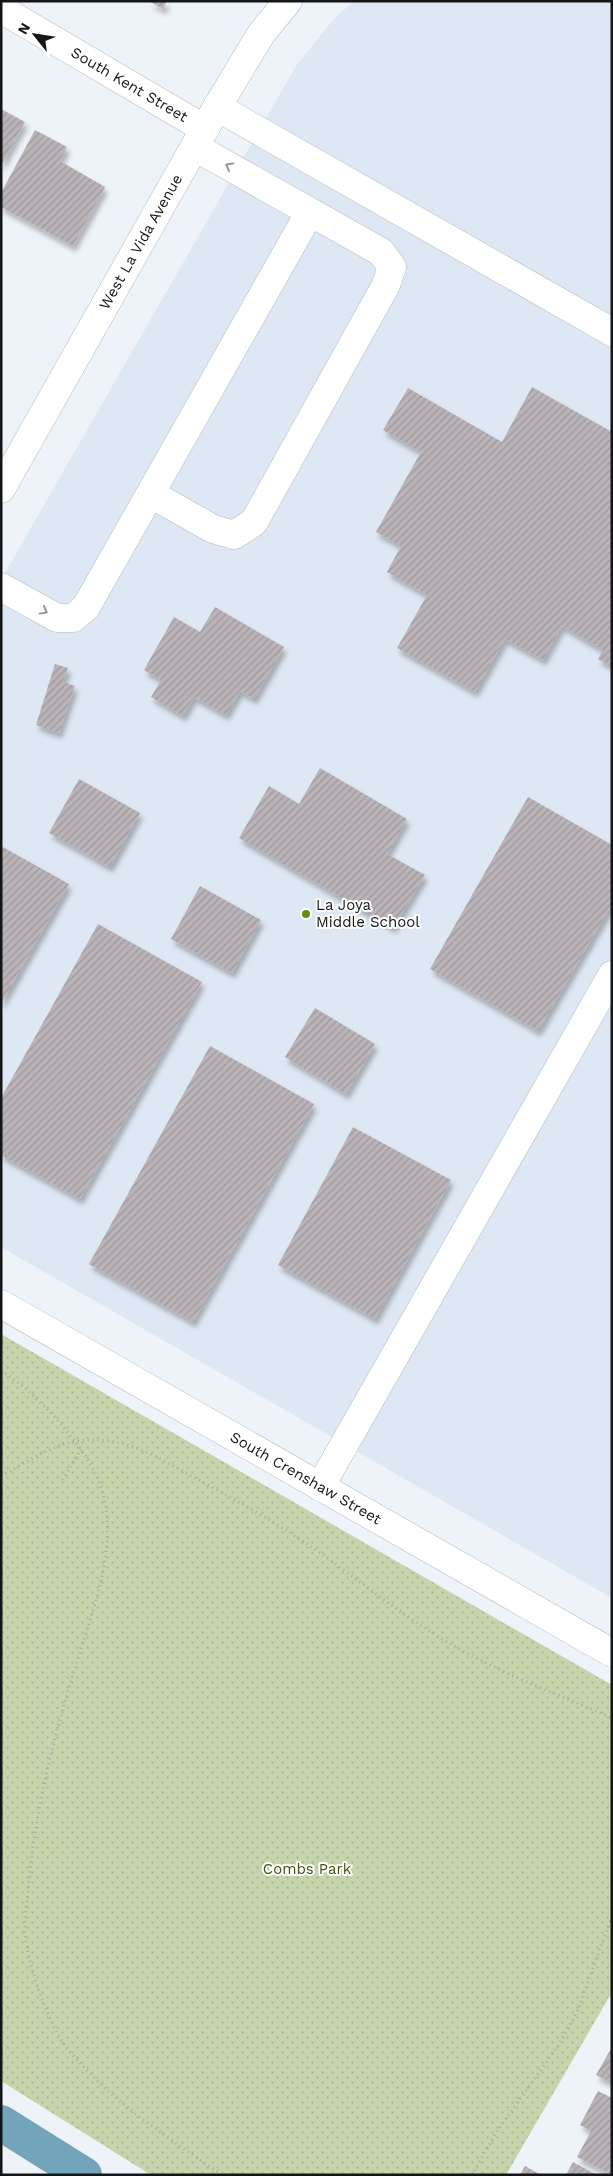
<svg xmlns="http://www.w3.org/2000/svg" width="613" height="2176" font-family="'Work Sans',sans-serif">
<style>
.built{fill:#dee7f4}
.park{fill:url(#park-dots)}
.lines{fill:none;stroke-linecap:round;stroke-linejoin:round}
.canal{stroke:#72a5ba;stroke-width:36}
.building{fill:url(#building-hatch);filter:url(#shadow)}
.minor-casing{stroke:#b7bbc2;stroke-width:29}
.path{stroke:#a5a8ae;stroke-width:3;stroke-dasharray:1 4;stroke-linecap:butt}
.minor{stroke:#fff;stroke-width:28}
.oneway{stroke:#959697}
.poi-dot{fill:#66890e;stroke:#fff;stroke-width:2}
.labels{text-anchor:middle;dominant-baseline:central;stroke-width:4;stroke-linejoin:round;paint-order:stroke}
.street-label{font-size:15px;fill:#131517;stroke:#fff}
.poi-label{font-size:15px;fill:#131517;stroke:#fff;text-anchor:start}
.park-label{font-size:15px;fill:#425310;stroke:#fff}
</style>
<defs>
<pattern id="park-dots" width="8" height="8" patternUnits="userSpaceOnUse" patternTransform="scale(1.25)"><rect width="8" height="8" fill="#c5d4ab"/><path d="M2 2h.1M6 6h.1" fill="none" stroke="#a8b592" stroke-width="1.8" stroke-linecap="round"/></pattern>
<pattern id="building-hatch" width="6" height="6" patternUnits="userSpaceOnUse" patternTransform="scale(1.25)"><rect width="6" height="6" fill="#bab3b8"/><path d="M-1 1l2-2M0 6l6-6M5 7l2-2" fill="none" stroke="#9f999d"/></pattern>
<filter id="shadow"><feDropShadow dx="3" dy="5.5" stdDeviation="2.5" flood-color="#0004"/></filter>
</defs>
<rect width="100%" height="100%" fill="#eef2f9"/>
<path class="built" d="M354,1H612V1598L1,1247V580L296,66L333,20Z"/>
<path class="park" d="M1,1334L612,1685V1992L506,2175H151L1,2081Z"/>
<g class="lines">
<path class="canal" d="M1,2123L84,2175"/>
</g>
<g class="building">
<path d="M149,1H167L163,9Z"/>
<path d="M1,109L25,122L1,166Z"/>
<path d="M35,130L67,147L60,161L105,187L73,246L1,207V193Z"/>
<path d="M532,387L612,432V667L598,659L603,650L562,626L543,660L505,639L475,692L397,648L427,595L387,572L401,546L376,532L421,452L383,430L408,388L502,442Z"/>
<path d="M215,607L284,647L254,699L240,691L226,715L194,697L183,716L151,697L161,680L144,670L174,617L200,632Z"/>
<path d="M55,664L68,668L63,682L75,686L59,733L36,725Z"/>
<path d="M320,768L407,819L387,854L425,875L393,928L239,838L269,786L299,804Z"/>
<path d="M79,779L140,813L110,867L49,833Z"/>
<path d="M528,797L612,845V904L538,1031L430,969Z"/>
<path d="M1,846L69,884L1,1004Z"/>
<path d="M200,886L261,920L232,973L171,939Z"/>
<path d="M98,924L202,982L80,1199L1,1155V1098Z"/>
<path d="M315,1008L375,1044L346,1094L285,1057Z"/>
<path d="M210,1046L314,1104L193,1322L89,1264Z"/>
<path d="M353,1127L451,1180L375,1319L278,1265Z"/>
<path d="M612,2047V2083L596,2075Z"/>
<path d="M598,2091L612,2098V2175L577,2157L591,2131L580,2125Z"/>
<path d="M573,2162L597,2175H566Z"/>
<path d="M525,2166L541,2175H520Z"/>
</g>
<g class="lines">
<g class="minor-casing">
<g id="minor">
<path id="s1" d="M1,9L205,129"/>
<path d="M217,107L612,332"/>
<path id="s2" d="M1,489L217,107L261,34L288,1"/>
<path d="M151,494L213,529L234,535L254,522L386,285L392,267L381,252L310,212"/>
<path d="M1,587L57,618H73L86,607L310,212L195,147"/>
<path id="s3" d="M1,1304L612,1653"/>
<path d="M320,1487L612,975"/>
</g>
</g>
<g class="path">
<path d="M1,1371C19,1381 34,1396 48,1410C78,1443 104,1472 107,1519C110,1568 90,1619 76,1665C54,1736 36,1807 29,1881C28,1898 24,1916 25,1933C28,1965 46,2016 63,2043C68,2051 76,2058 82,2065C121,2108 173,2141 222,2175"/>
<path d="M1,1476C39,1456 64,1434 110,1441C139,1445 168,1463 193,1477C238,1501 284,1527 326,1557C365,1585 402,1615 444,1640C496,1672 556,1693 612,1718"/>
<path d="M63,1480L81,1449"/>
<path d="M472,2175L497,2131L558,2046L577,2012L612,1916"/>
</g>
<use href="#minor" class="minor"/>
</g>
<defs><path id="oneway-chevron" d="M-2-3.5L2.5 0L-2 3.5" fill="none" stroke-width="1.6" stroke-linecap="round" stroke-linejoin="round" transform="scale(1.25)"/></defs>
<g class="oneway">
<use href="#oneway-chevron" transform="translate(229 166) rotate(-151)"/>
<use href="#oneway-chevron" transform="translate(44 611) rotate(29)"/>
</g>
<circle class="poi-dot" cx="306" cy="914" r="5"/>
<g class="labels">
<g class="street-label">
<text stroke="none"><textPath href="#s1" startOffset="149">South Kent Street</textPath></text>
<text stroke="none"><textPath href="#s2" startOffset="284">West La Vida Avenue</textPath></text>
<text stroke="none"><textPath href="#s3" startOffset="351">South Crenshaw Street</textPath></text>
</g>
<g class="poi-label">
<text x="316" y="905">La Joya<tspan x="316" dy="17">Middle School</tspan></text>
</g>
<g class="park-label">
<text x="307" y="1869">Combs Park</text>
</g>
</g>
<rect width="613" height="2176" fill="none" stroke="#131517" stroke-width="5"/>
<g transform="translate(35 35) rotate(300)" stroke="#ffffff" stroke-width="4" paint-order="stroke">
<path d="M0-4L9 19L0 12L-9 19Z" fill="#131517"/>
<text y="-8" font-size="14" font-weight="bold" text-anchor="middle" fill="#131517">N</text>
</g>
</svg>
